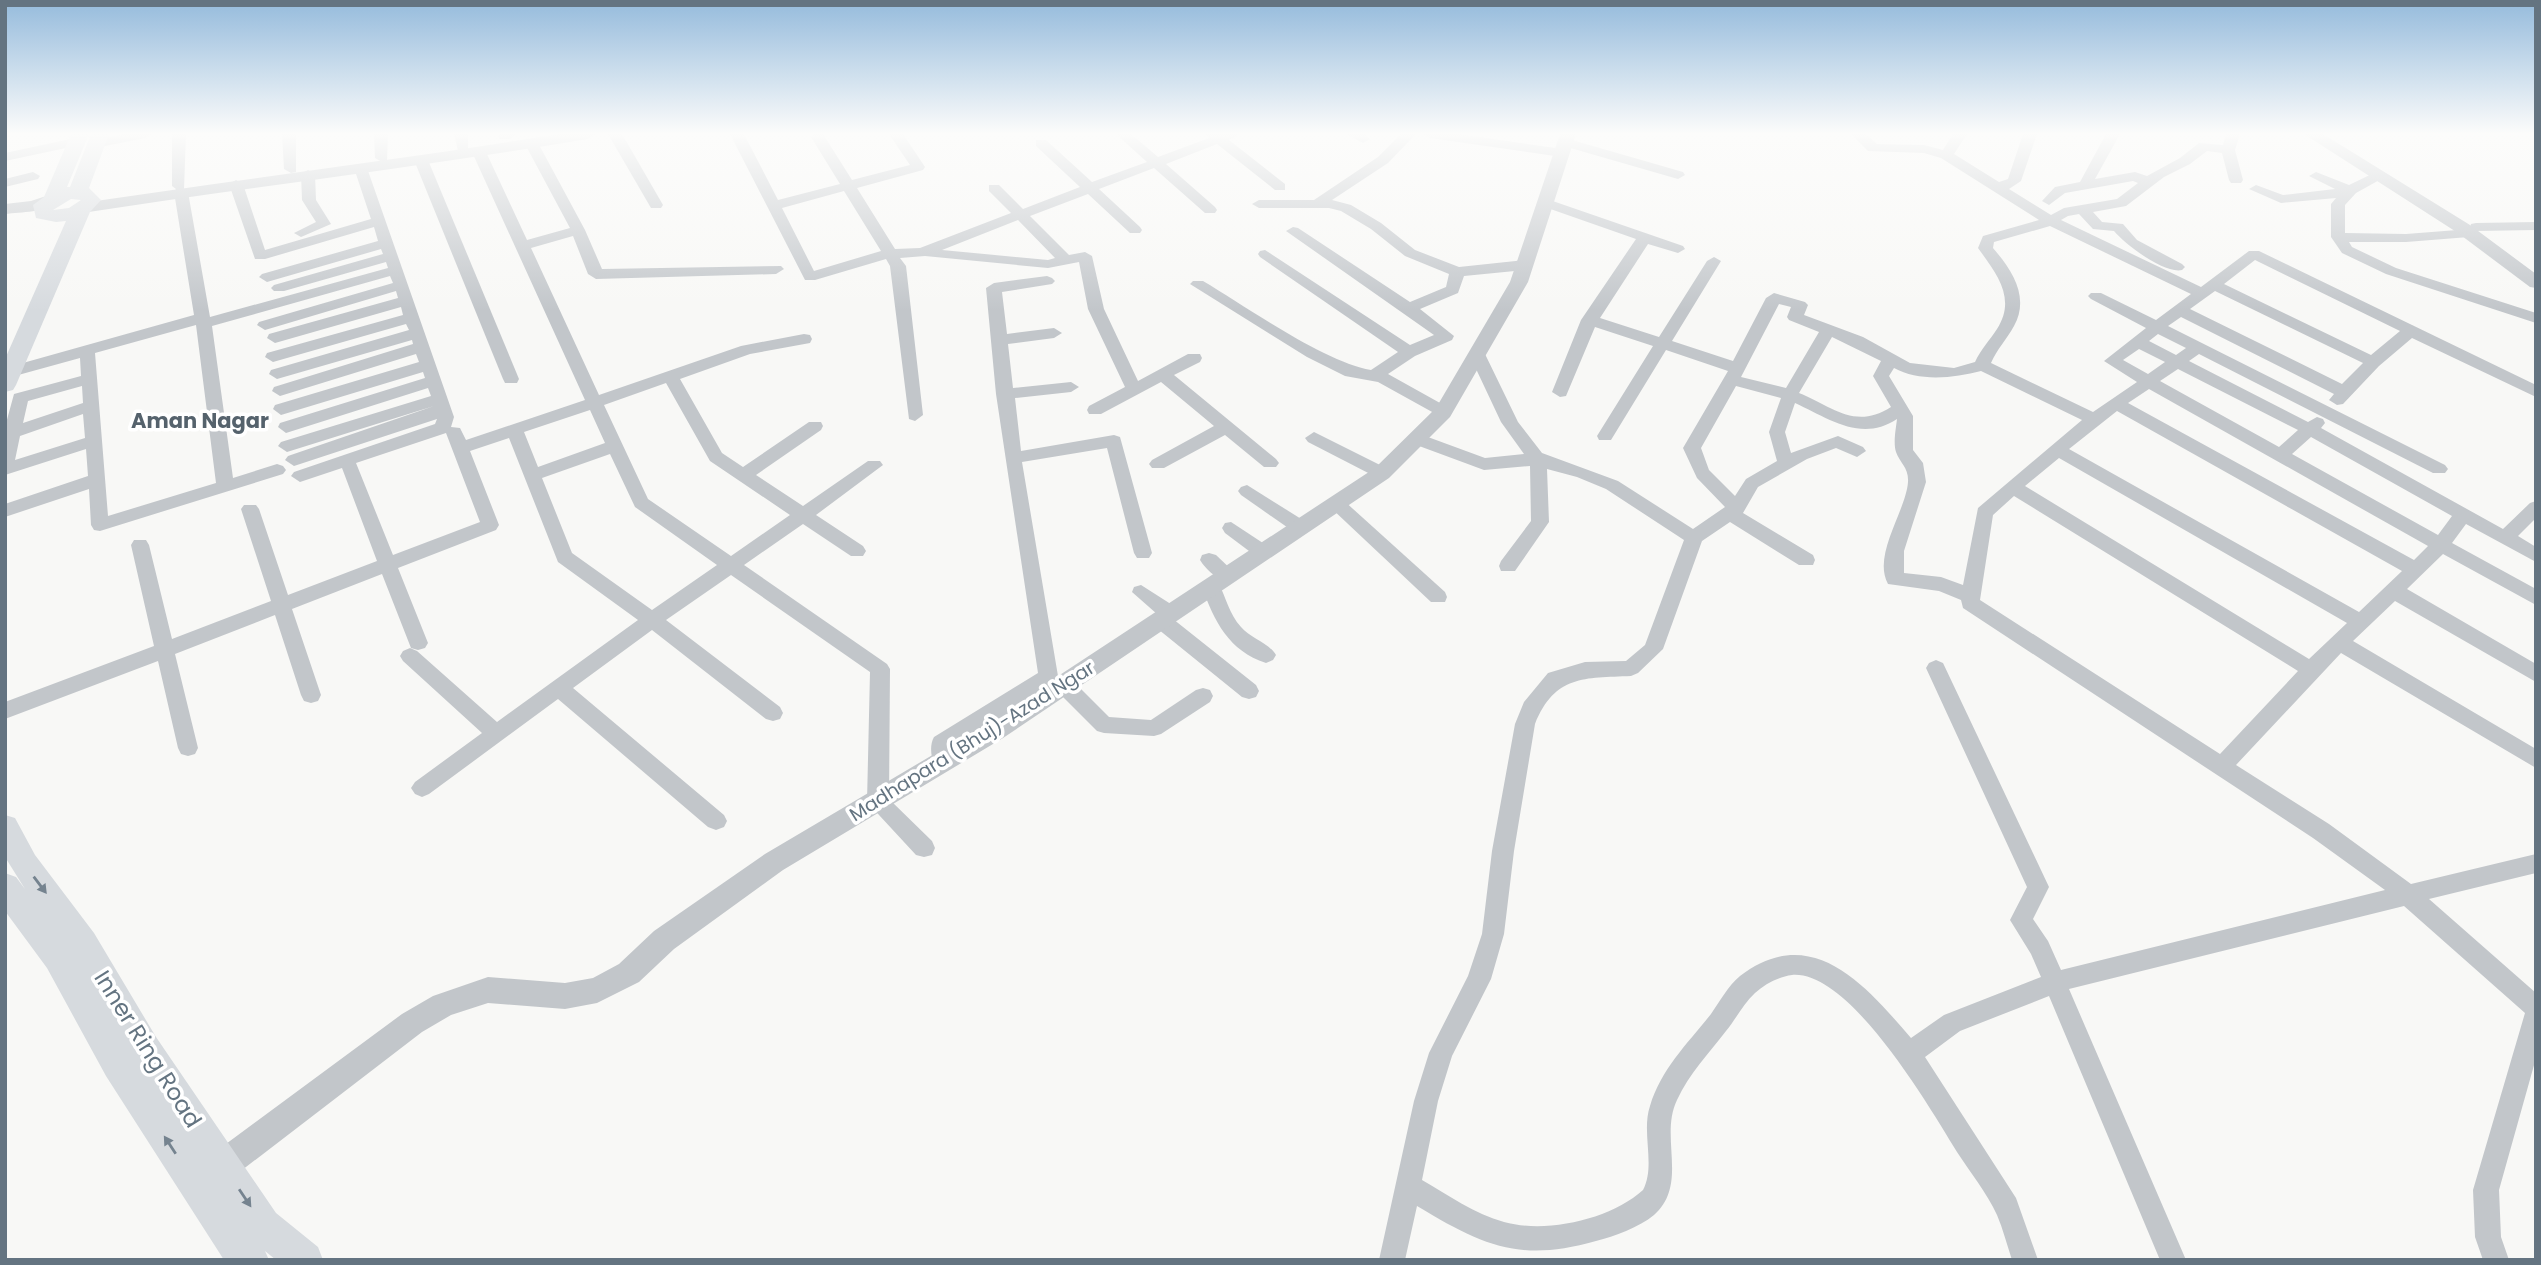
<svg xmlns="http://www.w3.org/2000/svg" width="2541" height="1265" font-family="Poppins,sans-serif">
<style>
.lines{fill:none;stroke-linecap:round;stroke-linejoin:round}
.minor{fill:#c2c6ca;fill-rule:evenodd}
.tertiary{fill:#c2c6ca;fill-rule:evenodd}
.secondary{fill:#d6dade;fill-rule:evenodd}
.oneway{fill:#75838f}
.labels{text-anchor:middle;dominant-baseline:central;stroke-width:7;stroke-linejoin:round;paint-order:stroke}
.street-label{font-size:19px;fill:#647481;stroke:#fff}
.neighbourhood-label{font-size:21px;font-weight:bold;fill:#55626c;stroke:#fff}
.near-street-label{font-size:23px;fill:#647481;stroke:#fff}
</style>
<rect width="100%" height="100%" fill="#f8f8f6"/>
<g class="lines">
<g class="minor">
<path d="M124,134H152L145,138L95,148L88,144L90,141Z"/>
<path d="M172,134H186L184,189L188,192L210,317L388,268L386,262L284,291H274L271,288L274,285L383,254L381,249L267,282L259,277L262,274L378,241L374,227L265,259H255L229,184L236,180L243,184L265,250L371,219L354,168L361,164L366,165L454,417L451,427L460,428L466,440L585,400L472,152L474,149H484L486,152L527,240L570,228L525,144L527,141H537L585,230L602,269L781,266L784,269L776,274L596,279L588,274L573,236L531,248L599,395L741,346L804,334L810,335L812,339L810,343L750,354L680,379L722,453L743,467L809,422H821L823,426L821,430L756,475L803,506L868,461H880L883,465L816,515L863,546L866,551L863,556H851L803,524L744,565L887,664L890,669L889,799L932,841L935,848L932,855L924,857L916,855L867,802L870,672L731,575L666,620L780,707L783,713L780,719L773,721L766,719L652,630L573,688L724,815L727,821L724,827L716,830L708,827L558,699L429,794L422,797L415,794L411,788L415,782L482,733L403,661L400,656L403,651L410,648L417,651L497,722L638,620L558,562L509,438L470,451L499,525L496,530L398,568L428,643L425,648L418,650L411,648L382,574L292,609L321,695L318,701L311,703L304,701L301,695L275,615L175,654L198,748L195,754L188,756L181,754L178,748L158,661L5,719V702L154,646L131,545L134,540H146L149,545L172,639L271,601L241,509L244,505H256L259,509L288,595L377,561L342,468L300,482L291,476L294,472L435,424L437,419L294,466L285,460L288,456L434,406L287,452L278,446L281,442L431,396L428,388L286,433L278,427L280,423L425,378L423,372L281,415L273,409L275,405L419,362L416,354L280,396L272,391L274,387L413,344L412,340L277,379L269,374L271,370L409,330L406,324L273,362L265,357L267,353L403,315L401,307L275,343L267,338L269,334L398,298L396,291L265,330L257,325L259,322L393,283L390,276L212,326L233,478L277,464L283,466L286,470L283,474L100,531L94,530L91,525L89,489L5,517V504L88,476L86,449L5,475V427L14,394L81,376L80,358L11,377L5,376V368L194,315L174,192L176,189L172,186ZM196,325L216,483L108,516L95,353ZM666,383L710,461L790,515L731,556L648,499L604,405ZM82,386L83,403L23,423L28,401ZM590,410L605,443L538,467L524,432ZM83,414L85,438L15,460L20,436ZM446,433L480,522L393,555L356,463ZM610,454L635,507L717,565L652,610L572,553L542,478Z"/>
<path d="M282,134H296V172L291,173L284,169Z"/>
<path d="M374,134H388L387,161L382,162L375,158Z"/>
<path d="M454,134H468V151H458Z"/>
<path d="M499,134H517L509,139H499Z"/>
<path d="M608,134H622L663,205L661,208H651Z"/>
<path d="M730,134H744L778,200L840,184L811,137L813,134H823L852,180L910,165L889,134H903L925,167L923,170L857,188L895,249L920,248L1011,213L989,191V185H999L1023,209L1080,187L1036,146V140H1046L1092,182L1147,162L1116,134H1131L1158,157L1209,138L1206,134H1239L1229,140L1285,184V190H1275L1217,144L1166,164L1215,207L1217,210L1215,213H1205L1154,168L1099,189L1140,227L1142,230L1140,233H1130L1088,194L1030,216L1069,255L1085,252L1092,256L1104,309L1138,381L1188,354H1200L1202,358L1200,362L1174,375L1276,459L1279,463L1276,467H1264L1225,435L1164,468H1152L1149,464L1152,460L1214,426L1161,382L1101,414H1089L1087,410L1089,406L1125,387L1088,309L1079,262L1048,268L925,256L900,258L906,266L923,415L915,421L909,419L890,266L886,259L815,280H805ZM844,191L881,251L814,271L782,208ZM1018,220L1055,258L1048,260L942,250Z"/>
<path d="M1346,134H1364L1370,139L1363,143Z"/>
<path d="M1401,134H1416L1388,163L1332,200L1351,205L1381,223L1415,250L1459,267L1525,260L1533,265L1525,270L1464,276L1458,293L1420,309L1454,336L1452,340L1415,356L1388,374L1449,408L1451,412L1449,416L1443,418L1378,382L1345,376L1307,357L1190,284L1193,281H1203C1247,307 1324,362 1371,370L1398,352L1260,257L1258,254L1260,251L1265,250L1410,345L1434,335L1286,231L1293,227L1298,228L1410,302L1446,287L1449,274L1405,256L1371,229L1341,211L1329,208H1259L1252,204L1259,200H1314L1378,157Z"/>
<path d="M1423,134H1459L1562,149L1569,153L1562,157L1430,138Z"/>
<path d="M1851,134H1866L1877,144L1924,145L1943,150L1953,134H1967L1954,154L1999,182L2008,179L2023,134H2037L2021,181L2009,189L2051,215L2064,208L2117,199L2138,183L2133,181L2065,193L2049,205L2042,201L2055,187L2080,182L2106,134H2120L2095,179L2135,172L2147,176L2180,158L2199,143L2223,145L2226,134H2240L2235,150L2243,180L2241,183H2231L2229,180L2222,153L2207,151L2190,164L2164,177L2126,206L2093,212L2102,222L2123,224L2137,240L2182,264L2185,267L2182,270C2164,274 2126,245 2114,231L2093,229L2079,214L2068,216L2061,220L2201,287L2249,251H2259L2536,385V397L2412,338L2379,366L2343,404L2337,405L2329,400L2334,394L2181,317L2168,326L2445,465L2448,469L2445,473H2433L2199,354L2189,361L2308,422L2317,417L2323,419L2325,423L2321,428L2503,529L2530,503L2536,501V518L2518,536L2536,547V562L2466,524L2452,543L2536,589V605L2443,554L2407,589L2536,664V682L2395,601L2353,641L2536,749V768L2341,653L2236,765L2329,824L2411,884L2536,854V873L2429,899L2536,993V1058L2499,1190L2501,1237L2509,1260H2483L2475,1237L2473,1190L2525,1013L2404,906L2069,989L2186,1260H2160L2049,996L1960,1031L1925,1057L2016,1198L2038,1260H2012C2007,1245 2003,1229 1997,1215C1987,1193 1970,1172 1957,1152C1930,1108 1850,970 1792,975C1778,977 1765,984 1755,993C1743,1004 1736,1019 1726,1031C1709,1053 1689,1074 1677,1100C1659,1137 1689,1184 1654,1215C1638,1228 1615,1236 1596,1241C1519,1263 1482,1245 1417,1206L1405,1260H1379L1414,1101L1429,1053L1468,976L1482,934L1492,851L1515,724L1524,702L1548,673L1585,662L1626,661L1645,645L1684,540L1606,489L1577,477L1547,469L1549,522L1515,571H1501L1499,566L1501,561L1531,521L1530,466L1484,470L1411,443L1408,439L1417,433L1485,458L1524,454L1501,422L1469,354L1477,349L1485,354L1518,422L1542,453L1618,481L1693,529L1725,507L1697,478L1683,448L1728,371L1666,350L1611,440H1599L1597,436L1653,346L1595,327L1566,396L1560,397L1552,392L1581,320L1636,239L1539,205V199L1544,198L1683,246L1685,249L1678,253L1648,244L1600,318L1659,337L1707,261L1714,257L1721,261L1672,341L1733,361L1766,298L1774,293L1805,302L1808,305L1804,315L1863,337L1910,363L1954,368L1975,362C1981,349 1990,340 1997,329C2017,298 1996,273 1978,248L1983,236L2039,220L1941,158L1924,153L1868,151ZM2050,226L2191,294L2156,320L2101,293H2091L2088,296L2091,299L2146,328L2104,361L2137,382L2093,412L1991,363C1997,349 2007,339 2014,326C2030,297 2012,270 1993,248L1994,242ZM2255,260L2400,331L2371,355L2224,284ZM2215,291L2363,363L2342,384L2190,309ZM1779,304L1791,307L1787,317L1789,320L1819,332L1786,388L1741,377ZM2158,334L2186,348L2176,355L2149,341ZM1832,337L1881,361L1873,376L1891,407C1855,430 1833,407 1799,393ZM2139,349L2165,362L2148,374L2123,360ZM1894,368C1919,382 1954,378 1981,371L2082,420L1978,508L1963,585L1941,577L1904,573V551L1926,482L1923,463L1913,450V416L1889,376ZM2178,369L2298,430L2279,447L2160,381ZM1736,386L1781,398L1769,432L1777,461L1746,479L1735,496L1709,470L1701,448ZM2149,389L2428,546L2414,560L2128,403ZM1795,403C1828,418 1861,443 1897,419C1896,428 1893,443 1896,452C1900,463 1909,468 1908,482C1906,511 1872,555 1888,584L1939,591L1961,600L1963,608L2313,838L2385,890L2061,970L2048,941L2033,919L2049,887L1943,663L1936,660L1929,663L1926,668L2027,887L2010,920L2031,954L2041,977L1944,1015L1911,1038C1866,986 1812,921 1740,976C1728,986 1720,1001 1711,1014C1688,1043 1661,1069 1650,1106C1641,1133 1656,1165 1643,1190C1611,1219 1547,1234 1504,1222C1475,1214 1448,1195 1422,1180L1438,1101L1452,1056L1491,979L1504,934L1514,851L1535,724C1555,675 1584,678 1631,676L1638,673L1663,649L1702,541L1730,522L1799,565H1813L1815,560L1813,555L1743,513L1758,487L1807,459L1836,448L1857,457L1866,451L1863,447L1838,436L1791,453L1785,432ZM2117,411L2402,571L2359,612L2069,449ZM2311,437L2452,516L2438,535L2292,454ZM2059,458L2347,623L2309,659L2025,486ZM2014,496L2298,671L2220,754L1980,600L1993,515Z"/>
<path d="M75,138L80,139V145L5,161V153Z"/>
<path d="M1565,138L1683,172L1685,175L1678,179L1560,145V139Z"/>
<path d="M421,156L428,160L519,379L517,383H505L503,379L414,160Z"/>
<path d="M308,170L315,174L316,200L331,224L301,237L294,233L316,222L302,200L301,174Z"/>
<path d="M2378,171L2385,175L2383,178L2356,193L2345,205V233L2406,234L2470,229L2471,224L2476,223L2536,222V230L2475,231L2474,236L2469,237L2406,242H2349L2352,247L2396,268L2536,313V323L2386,274L2342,253L2331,237V204L2336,198L2281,203L2249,189L2256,185L2283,195L2335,189L2309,176L2316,172L2349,185Z"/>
<path d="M33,172L40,176L38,179L5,187V179Z"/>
<path d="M1047,276L1052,278L1055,281L1052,284L1002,292L1007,334L1054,328L1062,333L1054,338L1008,344L1013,388L1071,382L1079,387L1071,392L1015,398L1021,451L1114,435L1120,437L1152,553L1149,558H1137L1134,553L1107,448L1022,462L1058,676L1055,681L952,747L953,762L950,768L943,771L936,768C931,759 929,746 934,737L1038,673L996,394L986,288L994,283Z"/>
<path d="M1314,432L1388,469L1391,473L1388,477H1376L1308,442L1305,438Z"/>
<path d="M1247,485L1306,522L1309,527L1306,532H1294L1241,495L1238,491L1241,487Z"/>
<path d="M1336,497L1342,499L1445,592L1447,597L1445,602H1431L1330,507L1327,503L1330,499Z"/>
<path d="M1231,522L1269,547L1272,552L1269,557H1257L1225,533L1222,528L1225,523Z"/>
<path d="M1209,553L1216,555L1237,575L1235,580C1221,584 1207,571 1200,560L1202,555Z"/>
<path d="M1211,580L1218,582C1226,597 1229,614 1241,627C1250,638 1269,643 1276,655L1273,660L1266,663C1229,651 1214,621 1202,587L1204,582Z"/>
<path d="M1141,585L1177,608L1180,613L1173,619L1256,685L1259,691L1256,697L1249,699L1242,697L1153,625L1150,620L1157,614L1132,592L1134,587Z"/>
<path d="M1064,677L1071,679L1109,717L1151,720L1196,690L1203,688L1210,690L1213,696L1210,702L1161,734L1154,736L1104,733L1097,731L1057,691L1054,685L1057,679Z"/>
</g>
<g class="tertiary">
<path d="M559,134H596L588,139C420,167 251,187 82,213L74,208L82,203C241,179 400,160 559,134Z"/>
<path d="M1560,134H1576L1528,282L1450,417L1389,478L1003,738L783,870L674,949L639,982L597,1003L565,1009L488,1003L451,1015L422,1032L233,1177L222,1181L211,1177L207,1166L211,1155L402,1014L433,996L488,977L565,983L593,978L619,964L654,931L765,854L985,724L1375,468L1436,408L1510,282Z"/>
<path d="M2304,134H2323L2470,225L2536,274V288L2530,287L2458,233Z"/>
<path d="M49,195L55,196L57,200C45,213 22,212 5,214V204L31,201Z"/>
</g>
<g class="secondary">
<path d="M71,134H89L67,187H70L91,134H109L89,188L101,200L90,212L16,385L13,390L5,392V359L66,221L56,222L36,218L33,205L44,197ZM71,199L81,200L69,208L53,210Z"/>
<path d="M5,815L15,818L35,855L94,933L156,1037L276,1213L318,1247L323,1260H276L265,1251L269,1260H224L106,1076L47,968L5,911V873L16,877L25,889L5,857Z"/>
</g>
</g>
<defs><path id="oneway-solid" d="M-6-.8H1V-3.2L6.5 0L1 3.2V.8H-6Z" transform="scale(1.75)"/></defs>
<g class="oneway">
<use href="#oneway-solid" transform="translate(40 885) rotate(53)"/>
<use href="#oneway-solid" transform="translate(170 1145) rotate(-123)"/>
<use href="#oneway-solid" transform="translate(245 1198) rotate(56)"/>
</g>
<linearGradient id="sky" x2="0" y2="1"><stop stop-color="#95bbdc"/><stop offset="0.43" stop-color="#fcfcfb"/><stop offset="1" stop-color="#fcfcfb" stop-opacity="0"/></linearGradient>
<rect width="2541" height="311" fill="url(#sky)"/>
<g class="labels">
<g class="street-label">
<text transform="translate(972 741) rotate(-32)">Madhapara (Bhuj)-Azad Ngar</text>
</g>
<g class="neighbourhood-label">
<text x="200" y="420">Aman Nagar</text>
</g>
<g class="near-street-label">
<text transform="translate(148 1049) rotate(58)">Inner Ring Road</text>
</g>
</g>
<rect width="2541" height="1265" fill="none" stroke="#647481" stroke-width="14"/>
</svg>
